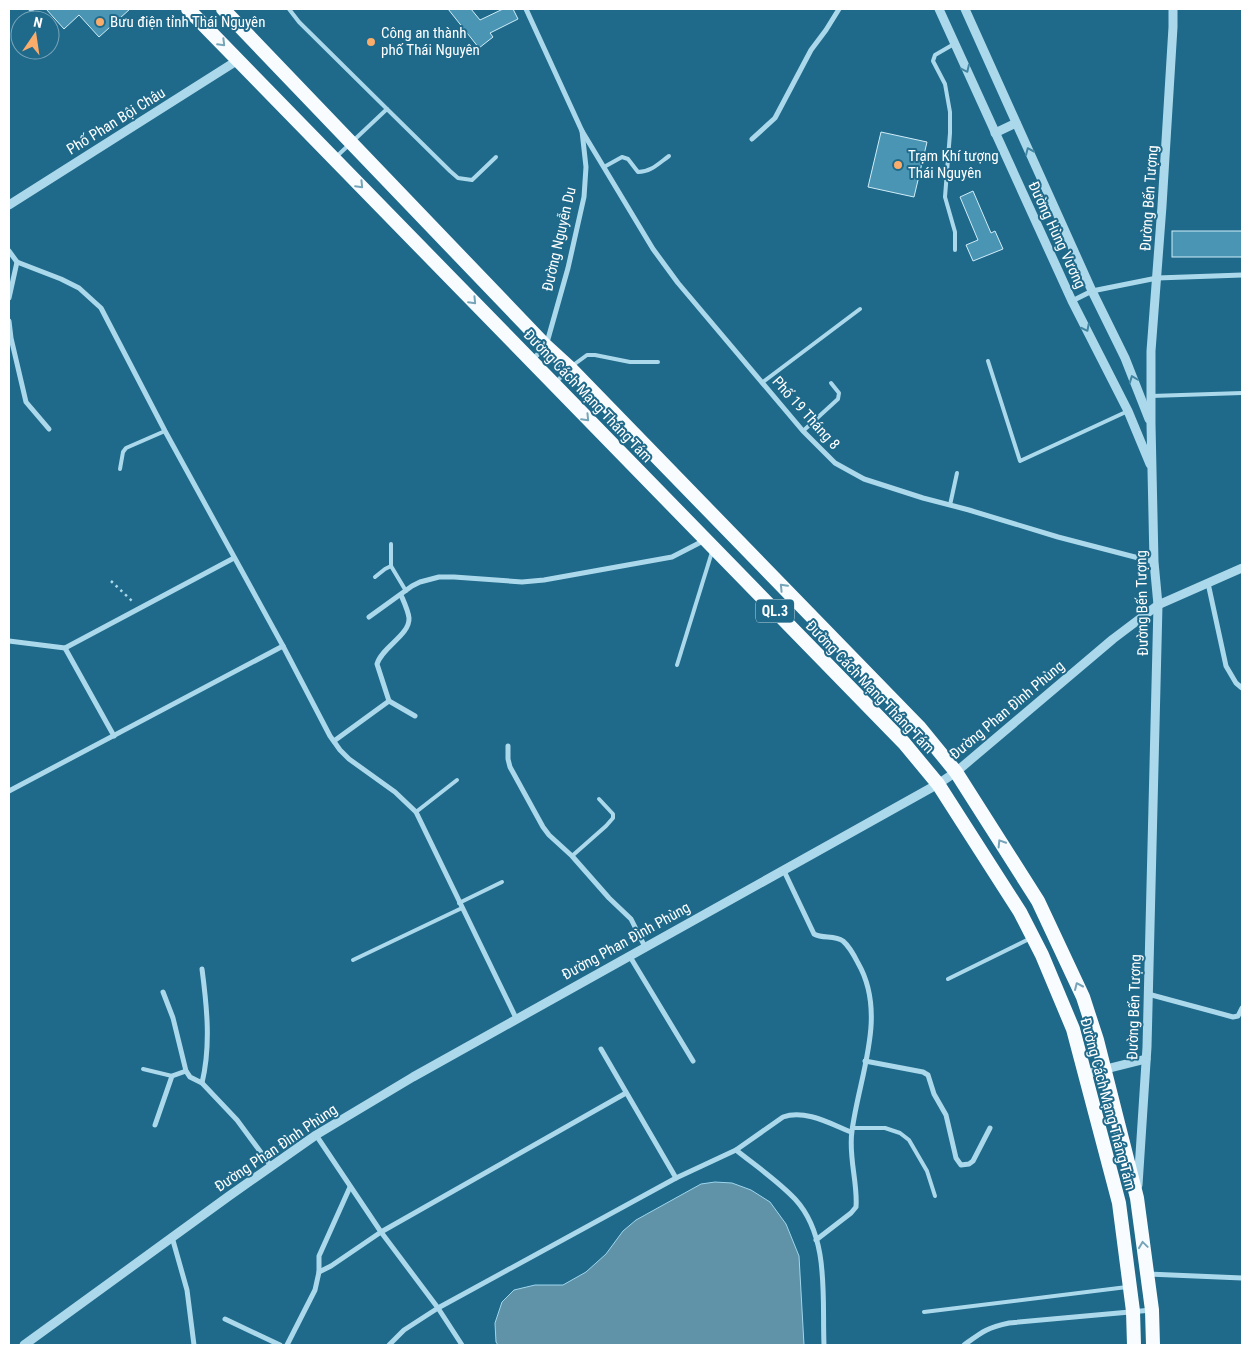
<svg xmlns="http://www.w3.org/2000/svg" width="1251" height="1354" font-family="'Roboto Condensed',sans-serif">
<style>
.water{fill:#6092a8;stroke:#9ed7ed}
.building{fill:#4b95b4;stroke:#d0edf8}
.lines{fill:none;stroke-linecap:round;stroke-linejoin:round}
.path{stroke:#abd9eb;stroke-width:2.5;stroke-dasharray:2.5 4;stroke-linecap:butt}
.service{stroke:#abd9eb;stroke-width:4}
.minor{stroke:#abd9eb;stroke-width:5}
.tertiary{stroke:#abd9eb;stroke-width:9}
.trunk{stroke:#f8fcfe;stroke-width:14}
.oneway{stroke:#76a4b8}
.oneway2{stroke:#4285a2}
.poi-dot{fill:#faac6b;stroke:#1f698a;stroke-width:2}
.labels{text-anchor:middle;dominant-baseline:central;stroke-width:4;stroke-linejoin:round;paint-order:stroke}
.shield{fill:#1f698a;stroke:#bcd2dc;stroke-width:1}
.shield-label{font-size:14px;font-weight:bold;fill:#fff}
.poi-label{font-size:15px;fill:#fff;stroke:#1f698a;text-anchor:start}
.street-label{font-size:15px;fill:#fff;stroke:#1f698a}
</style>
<rect width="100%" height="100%" fill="#1f698a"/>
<path class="water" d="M715,1182L732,1183L751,1190L770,1202L786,1224L799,1256L804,1345H498L496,1342L495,1323L502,1302L514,1290L535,1285H563L586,1272L606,1254L623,1231L636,1220L701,1184Z"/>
<g class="building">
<path d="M46,9H130L99,37L79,15L64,29Z"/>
<path d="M448,9H471L480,20L503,9H513L518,19L490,33L493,37L479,48Z"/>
<path d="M881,132L927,142L914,197L868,187Z"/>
<path d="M973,191L991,233L995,231L1003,249L973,261L966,245L978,240L960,197Z"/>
<rect x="1172" y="231" width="70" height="26"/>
</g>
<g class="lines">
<path class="path" d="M111,581L133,602"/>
<g class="service">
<path d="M30,9L40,20"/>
<path d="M289,9L299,22L387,109"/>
<path d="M954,44L935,55L933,61L945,84L950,112V133L945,197L955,232V250"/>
<path d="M336,157L387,109L450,171L458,178L472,180L496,157"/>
<path d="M604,167L622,157L628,159L638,172C651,172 659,163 669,156"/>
<path d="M988,361L1020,461L1128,411"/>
<path d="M572,366L587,355H595L630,362H658"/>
<path d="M556,382L567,371"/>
<path d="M763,382L860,309"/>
<path d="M1151,396L1242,393"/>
<path d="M803,431L838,399L839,393L831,383"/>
<path d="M120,469L123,452L126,448L165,431"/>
<path d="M950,505L957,473"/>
<path d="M391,544V566L406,591"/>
<path d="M375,577L385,569L391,566"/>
<path d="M677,665L712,552"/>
<path d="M416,812L457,780"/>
<path d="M572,856L606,826L613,818V814L599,799"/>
<path d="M459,903L502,882"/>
<path d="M353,960L462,908"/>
<path d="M948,979L1029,939"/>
<path d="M143,1069L172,1076"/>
<path d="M852,1128H885L900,1133L909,1140L927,1171L935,1196"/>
<path d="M924,1312L1127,1287"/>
</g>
<g class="minor">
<path d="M526,9L582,131L586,167L584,197L568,268L546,346L532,360"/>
<path d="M582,131L653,249L678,283L803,431L835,463L864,479L923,498L969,510L1058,537L1154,562"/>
<path d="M752,139L775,118L811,50L826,30L839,9"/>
<path d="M9,251L17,262L61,279L79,288L101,308L165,431L283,646L330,736L340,750L349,759L395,792L416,812L516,1018"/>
<path d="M9,298L17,262"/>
<path d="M1072,301L1092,291L1157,278L1242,275"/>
<path d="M9,321L11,338L26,402L49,429"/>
<path d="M1208,583L1226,666L1236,683L1242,688"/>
<path d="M369,617L412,586L420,582L439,577H454L522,582L544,580L672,557L705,540"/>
<path d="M9,641L65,648L234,558"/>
<path d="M65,648L114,736"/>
<path d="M389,701L415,716"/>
<path d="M334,741L389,701L377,664C382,647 410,635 409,618C408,610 404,602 401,595"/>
<path d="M508,746V759L510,767L543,827L549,835L572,856L609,898L631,919L645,947"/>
<path d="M9,791L283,646"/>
<path d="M784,871L814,934C823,939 834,935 843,941C850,947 854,955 858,963C888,1015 859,1076 852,1131C848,1156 858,1183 856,1207L851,1213L816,1240"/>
<path d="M629,955L693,1061"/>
<path d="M163,992L173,1018L186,1071L190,1077L202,1083L237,1120L271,1166"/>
<path d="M1148,994L1233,1017L1238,1016L1242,1008"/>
<path d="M601,1049L676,1178"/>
<path d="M865,1061L923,1072L928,1075L934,1094L946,1115L956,1158L961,1165L969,1164L973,1161L990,1128"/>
<path d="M202,1083C211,1046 207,1007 202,969"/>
<path d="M155,1125L172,1076L186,1071"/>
<path d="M316,1135L381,1232L438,1308L462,1345"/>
<path d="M736,1150L783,1117C805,1109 831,1124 851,1132"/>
<path d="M172,1237L187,1290L194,1345"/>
<path d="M319,1272V1256L350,1187"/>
<path d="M1148,1274L1242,1278"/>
<path d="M225,1319L280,1345"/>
<path d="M287,1345L315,1290L319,1272L331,1266L381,1232L626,1093"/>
<path d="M389,1345L404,1330L438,1308L676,1178L736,1150C756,1166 778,1181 795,1199C830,1237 822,1298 824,1345"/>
<path d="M964,1345C982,1332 986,1328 1009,1323L1152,1310"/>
</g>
<g class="tertiary">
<path d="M939,9L1072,301L1128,411L1150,464"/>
<path d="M965,9L1092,291L1125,358L1149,419"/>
<path d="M995,133L1016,123"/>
<path d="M9,205L238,60"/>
<path d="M1086,1074L1146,1059"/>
<path d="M1138,1185L1147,1047L1158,605L1154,562L1151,424V351L1162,206L1173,27V9"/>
<path d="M24,1345L229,1196L316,1135L413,1077L938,784L956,772L1113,639L1158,605L1242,568"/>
</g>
<g class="trunk">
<path d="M188,9L904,743L938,784L1020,912L1042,955L1073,1029L1119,1203L1133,1311L1134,1345"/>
<path d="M223,9L546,346L570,368L920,728L956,772L1038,901L1083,997L1097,1040L1137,1198L1152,1310L1153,1345"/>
</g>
</g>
<defs><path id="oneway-chevron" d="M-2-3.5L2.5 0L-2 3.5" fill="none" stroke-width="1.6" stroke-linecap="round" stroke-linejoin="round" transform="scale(1.25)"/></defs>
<g class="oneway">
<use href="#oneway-chevron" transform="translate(222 43) rotate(45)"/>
<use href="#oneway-chevron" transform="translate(360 185) rotate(46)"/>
<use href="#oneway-chevron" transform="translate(473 301) rotate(46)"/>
<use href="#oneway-chevron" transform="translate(586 418) rotate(46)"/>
<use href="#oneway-chevron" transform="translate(783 587) rotate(-134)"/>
<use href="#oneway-chevron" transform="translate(1001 843) rotate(-122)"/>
<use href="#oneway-chevron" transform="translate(1078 986) rotate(-114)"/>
<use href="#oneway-chevron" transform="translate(1143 1245) rotate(-98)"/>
</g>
<g class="oneway2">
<use href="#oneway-chevron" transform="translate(966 69) rotate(65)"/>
<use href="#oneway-chevron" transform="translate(1029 151) rotate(-114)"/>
<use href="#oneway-chevron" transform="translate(1086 328) rotate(63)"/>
<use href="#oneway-chevron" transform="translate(1133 379) rotate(-111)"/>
</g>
<g class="poi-dot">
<circle cx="100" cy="22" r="5"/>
<circle cx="371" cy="42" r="5"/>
<circle cx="898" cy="165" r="5"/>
</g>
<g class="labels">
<rect class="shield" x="756" y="599.5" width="38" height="23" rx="4"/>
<g class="shield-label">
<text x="775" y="611">QL.3</text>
</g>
<g class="poi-label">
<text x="110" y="22">Bưu điện tỉnh Thái Nguyên</text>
<text x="381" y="33">Công an thành<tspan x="381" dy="17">phố Thái Nguyên</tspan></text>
<text x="908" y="156">Trạm Khí tượng<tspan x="908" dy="17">Thái Nguyên</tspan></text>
</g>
<g class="street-label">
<text transform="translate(116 121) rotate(-32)">Phố Phan Bội Châu</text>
<text transform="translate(1149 198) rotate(-86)">Đường Bến Tượng</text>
<text transform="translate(1057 235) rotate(65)">Đường Hùng Vương</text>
<text transform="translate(559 239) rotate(-77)">Đường Nguyễn Du</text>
<text transform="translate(588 396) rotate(46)">Đường Cách Mạng Tháng Tám</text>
<text transform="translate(806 413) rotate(48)">Phố 19 Tháng 8</text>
<text transform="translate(1142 603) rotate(-91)">Đường Bến Tượng</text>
<text transform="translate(870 687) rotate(46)">Đường Cách Mạng Tháng Tám</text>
<text transform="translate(1007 710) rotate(-40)">Đường Phan Đình Phùng</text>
<text transform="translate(626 941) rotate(-29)">Đường Phan Đình Phùng</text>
<text transform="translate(1134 1007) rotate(-88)">Đường Bến Tượng</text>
<text transform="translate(1108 1104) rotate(75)">Đường Cách Mạng Tháng Tám</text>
<text transform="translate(276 1148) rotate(-34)">Đường Phan Đình Phùng</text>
</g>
</g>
<rect width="1251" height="1354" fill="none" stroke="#ffffff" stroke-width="20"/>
<g transform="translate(35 35) rotate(13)"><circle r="24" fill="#1f698a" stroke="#79a5b9"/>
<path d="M0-4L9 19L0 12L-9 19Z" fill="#faac6b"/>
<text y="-8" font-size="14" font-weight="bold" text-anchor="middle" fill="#ffffff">N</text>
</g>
</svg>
